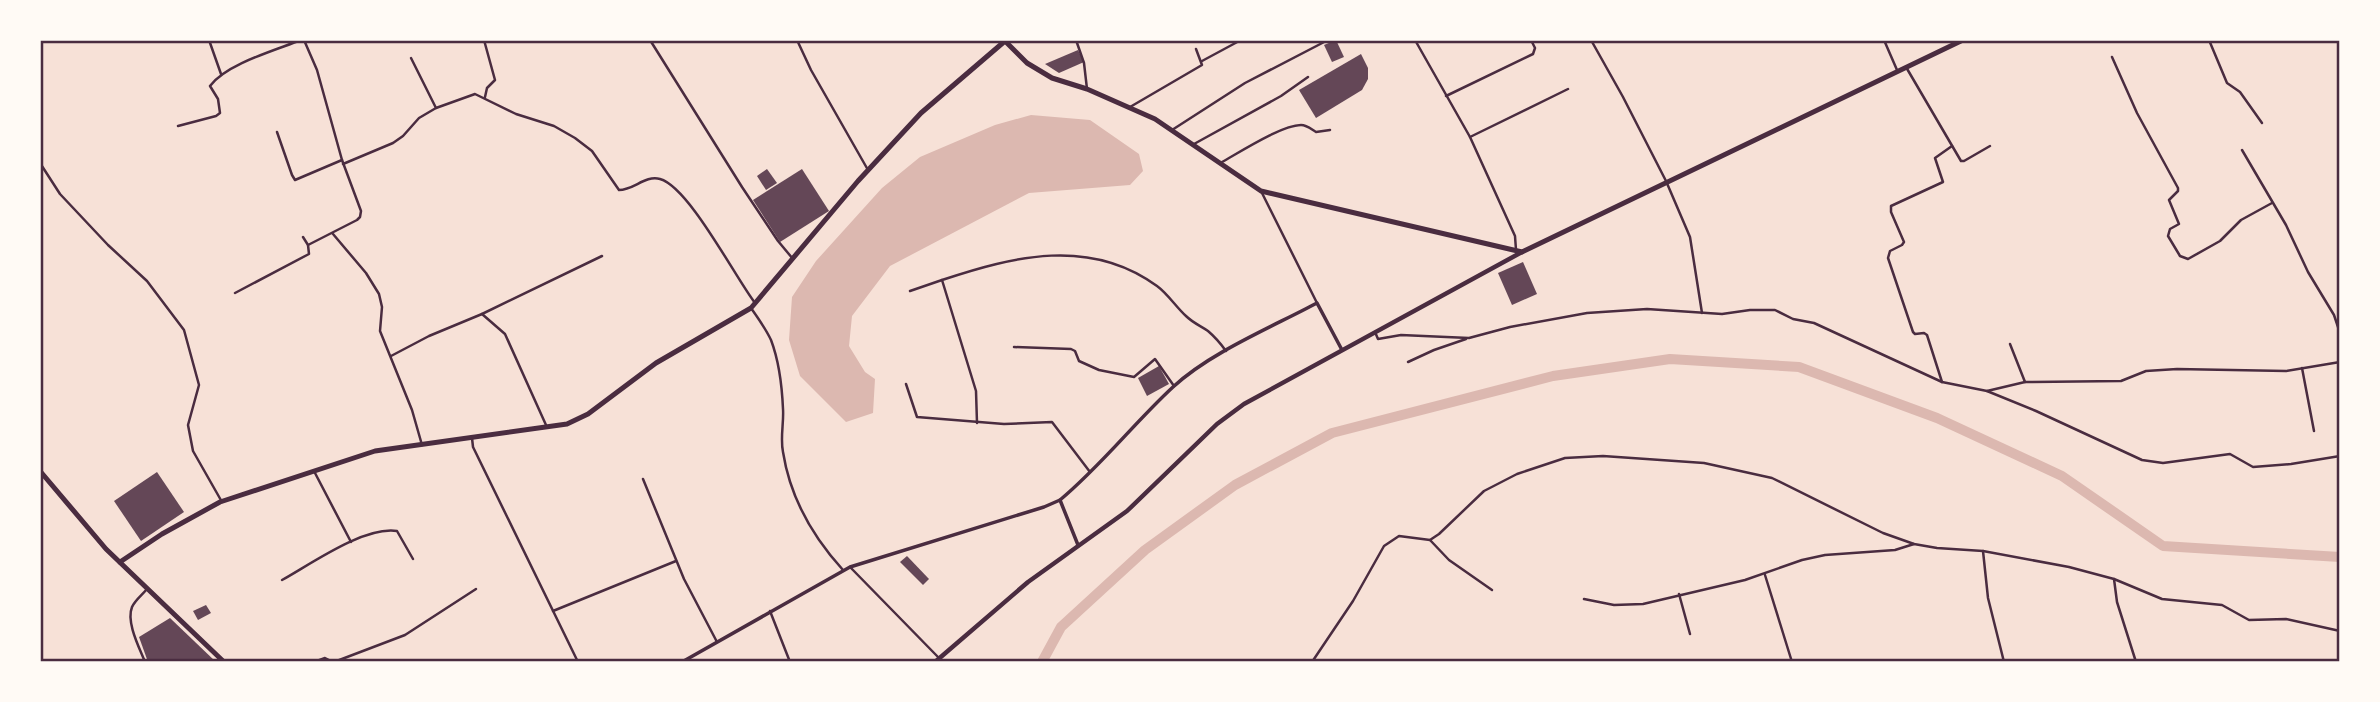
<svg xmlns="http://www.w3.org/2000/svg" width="2380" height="702" font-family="'PT Sans Narrow',sans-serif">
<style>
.water{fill:#dcb8b0}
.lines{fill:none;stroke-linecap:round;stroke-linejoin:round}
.river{stroke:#dcb8b0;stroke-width:10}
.building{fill:#644757}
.minor{stroke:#4a2c40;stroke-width:2.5}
.tertiary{stroke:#4a2c40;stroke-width:3.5}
.secondary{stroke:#4a2c40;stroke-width:4.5}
.trunk{stroke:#4a2c40;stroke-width:5}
.neatline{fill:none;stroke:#4a2c40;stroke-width:2.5}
</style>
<rect width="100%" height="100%" fill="#f7e1d7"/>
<path class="water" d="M1031,115L1090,120L1139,154L1143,171L1130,185L1029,193L890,266L852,316L849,346L865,372L875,379L873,413L846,422L800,376L789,340L792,297L816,261L882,188L920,157L995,125Z"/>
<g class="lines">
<path class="river" d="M1042,662L1061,627L1145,550L1235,485L1332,433L1553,376L1670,359L1799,367L1937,418L2062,476L2163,546L2340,557"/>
</g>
<g class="building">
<path d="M1336,40L1344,57L1332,62L1324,45Z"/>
<path d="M1078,50L1084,62L1059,73L1045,64Z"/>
<path d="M1361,54L1368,68V79L1362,90L1316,118L1299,90Z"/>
<path d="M767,169L777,183L766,190L757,176Z"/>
<path d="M802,169L829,211L780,242L753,200Z"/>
<path d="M1523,262L1537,294L1512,305L1498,273Z"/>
<path d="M1159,366L1169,384L1147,396L1138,378Z"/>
<path d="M157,472L184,512L141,541L114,501Z"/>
<path d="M907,556L929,579L923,585L900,562Z"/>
<path d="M206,605L211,613L198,620L193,611Z"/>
<path d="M170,618L216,662H148L139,637Z"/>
</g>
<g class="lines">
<g class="minor">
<path d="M209,40L221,74"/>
<path d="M304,40L317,70L342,160L361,211L360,217L357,220L308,245"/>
<path d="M484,40L495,80L487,88L485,97"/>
<path d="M650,40L742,187L778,241L793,259"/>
<path d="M797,40L811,70L868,170"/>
<path d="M1076,40L1084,63L1087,89"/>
<path d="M1415,40L1470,137L1515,236L1516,250"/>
<path d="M1591,40L1623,97L1666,181L1690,237L1702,313"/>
<path d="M1884,40L1897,70"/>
<path d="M2209,40L2227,83L2240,92L2262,123"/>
<path d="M2112,57L2137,113L2178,188V191L2169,200L2179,224L2170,229L2168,236L2180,256L2188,259L2220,241L2241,220L2272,203"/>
<path d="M411,58L436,108"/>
<path d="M1202,61L1241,40"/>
<path d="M1906,67L1961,161H1964L1990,146"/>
<path d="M1446,96L1533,54L1535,48L1531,40"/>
<path d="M1130,107L1202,65L1196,49"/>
<path d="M178,126L216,116L220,113L218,99L210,86C226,64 276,50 301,40"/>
<path d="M1172,130L1245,83L1328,40"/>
<path d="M277,132L292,175L295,180L342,160"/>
<path d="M1470,137L1568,89"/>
<path d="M1194,144L1281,96L1308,77"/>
<path d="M2242,150L2286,225L2308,272L2334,315L2340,333"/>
<path d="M1222,162C1240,152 1282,125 1301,125C1307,125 1311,129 1316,132L1330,130"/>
<path d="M40,163L60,194L108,245L147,281L184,330L199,385L188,425L193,451L222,502"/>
<path d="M343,164L393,143L403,136L419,118L436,108L475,94L516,114L554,126L575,138L592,151L619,190C634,190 645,175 660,179C689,187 735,277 755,303"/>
<path d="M1262,193L1317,303"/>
<path d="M333,234L366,273L379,294L382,307L380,331L412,410L422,445"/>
<path d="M910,291L942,280"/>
<path d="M235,293L309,254L308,245L303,237"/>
<path d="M751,308C758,318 766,329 771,340C779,361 782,386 783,409C784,423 780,438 783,452C790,497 813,537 843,570"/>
<path d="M482,314L602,256"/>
<path d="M1375,332L1378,339L1401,335L1469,338L1510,327L1587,313L1647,309L1722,314L1750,310H1775L1793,319L1814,323L1942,382L1987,391L2036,411L2142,460L2163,463L2230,454L2253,467L2291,464L2340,456"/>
<path d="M2010,344L2025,382"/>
<path d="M1014,347L1071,349L1075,351L1079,361L1099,370L1134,377L1155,359L1174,386"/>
<path d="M391,356L429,336L482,314L505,334L546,425"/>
<path d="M1408,362L1434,350L1466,339"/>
<path d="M2302,368L2314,431"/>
<path d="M1942,382L1927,335L1924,333L1915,334L1913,332L1888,258L1890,251L1902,245L1904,242L1891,212V206L1943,182L1935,158L1952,146"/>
<path d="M906,384L917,417L1004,424L1052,422L1090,472"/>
<path d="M1987,391L2025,382L2121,381L2146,371L2177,369L2286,371L2340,362"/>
<path d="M977,423L976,391L942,280C1014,256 1090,237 1157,286C1168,294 1176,307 1186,316C1193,323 1201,326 1208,331C1215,337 1221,344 1226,351"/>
<path d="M472,438L473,447L578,662"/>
<path d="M315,473L351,542"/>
<path d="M643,479L684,579L717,642"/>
<path d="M1430,540L1449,560L1492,590"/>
<path d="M1983,551L1988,598L2004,662"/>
<path d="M850,567L938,657"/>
<path d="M1765,575L1792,662"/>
<path d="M2114,579L2117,602L2136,662"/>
<path d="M282,580C311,564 364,526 397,531L413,559"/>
<path d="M1679,594L1690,634"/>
<path d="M1584,599L1614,605L1643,604L1745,580L1802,560L1825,555L1895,550L1914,544"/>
<path d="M553,611L676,561"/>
<path d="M770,611L790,662"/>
<path d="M145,662C139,647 126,622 132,607C135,600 142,595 147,589"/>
<path d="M314,662L325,658L333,662"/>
<path d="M334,662L405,635L476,589"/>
<path d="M1312,662L1353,601L1384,546L1399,536L1430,540L1439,534L1484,491L1517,474L1565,458L1603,456L1704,463L1772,478L1883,533L1914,544L1937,548L1983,551L2069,567L2114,579L2162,599L2222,605L2249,620L2286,619L2340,631"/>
</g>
<g class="tertiary">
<path d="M1060,500L1078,545"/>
<path d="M682,662L850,567L1044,507L1060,500C1101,466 1134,423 1173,387C1211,352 1272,327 1317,303L1342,350"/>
</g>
<path class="secondary" d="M935,662L1028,582L1127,511L1217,424L1244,404L1522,252"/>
<g class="trunk">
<path d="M1004,40L1027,63L1052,78L1087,89L1155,119L1261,191L1522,252L1963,40"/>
<path d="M40,471L106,549L224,662"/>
<path d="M120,562L162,534L220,502L375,451L567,424L588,414L656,363L751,308L858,181L921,113L1005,41"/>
</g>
</g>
<rect width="2380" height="702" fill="none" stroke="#fffaf5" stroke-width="84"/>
<rect x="42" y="42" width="2296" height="618" class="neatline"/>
</svg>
